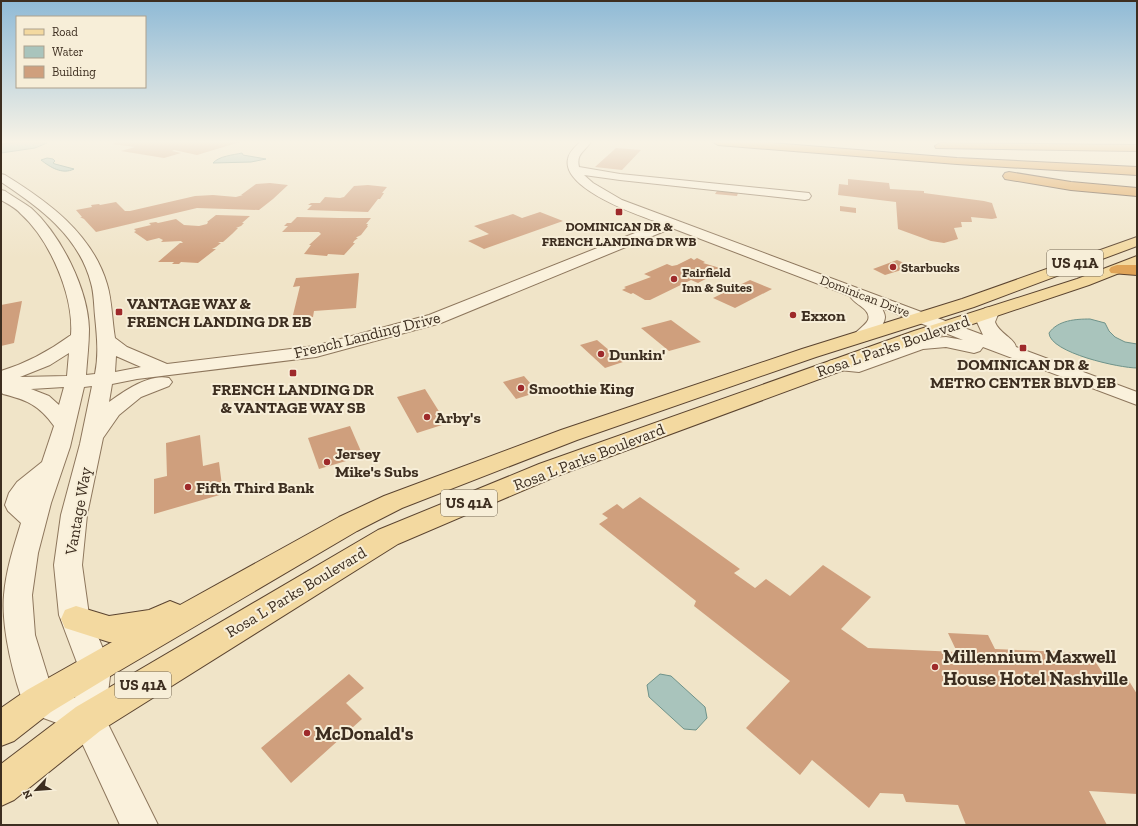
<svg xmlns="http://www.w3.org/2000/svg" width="1138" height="826" font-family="'Zilla Slab',serif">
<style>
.water{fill:#a9c4bc;stroke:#6f938a}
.building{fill:#cf9f7d}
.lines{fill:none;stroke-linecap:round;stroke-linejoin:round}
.minor-casing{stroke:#8d765c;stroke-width:2}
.major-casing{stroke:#5b4430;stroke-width:2}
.highway-casing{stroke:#5b4430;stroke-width:2}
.minor{fill:#faf1dc;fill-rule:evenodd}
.major{fill:#f3d9a0;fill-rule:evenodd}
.highway{fill:#e0a458;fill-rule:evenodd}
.poi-dot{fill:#9e2a2b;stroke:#f7eed8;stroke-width:1.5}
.labels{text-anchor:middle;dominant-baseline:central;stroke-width:4;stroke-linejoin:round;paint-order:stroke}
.far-poi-label{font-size:13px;font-weight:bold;fill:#3d2e20;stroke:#f7eed8;text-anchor:start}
.far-street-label{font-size:13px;fill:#3d2e20;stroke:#f7eed8}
.shield{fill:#f7eed8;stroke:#756857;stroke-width:1}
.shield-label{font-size:15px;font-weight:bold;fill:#3d2e20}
.poi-label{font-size:16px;font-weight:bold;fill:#3d2e20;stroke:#f7eed8;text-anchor:start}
.street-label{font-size:16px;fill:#3d2e20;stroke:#f7eed8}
.near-poi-label{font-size:19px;font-weight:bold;fill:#3d2e20;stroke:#f7eed8;text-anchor:start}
</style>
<rect width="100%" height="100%" fill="#f0e4c8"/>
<g class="water">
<path d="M19,142L45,143H47L35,148L1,153V144Z"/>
<path d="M242,153L243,155L266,159L251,162L213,163C219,156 233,155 242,153Z"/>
<path d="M47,158L53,159L55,161L53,163L55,164L74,169C62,175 50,167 41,160Z"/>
<path d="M1090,319L1105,323L1109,331L1115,337L1125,342L1137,344V368C1120,368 1050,353 1049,333C1058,320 1076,319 1090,319Z"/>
<path d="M660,674L671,676L705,707L707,718L696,730L684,729L649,697L647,685Z"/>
</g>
<g class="building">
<path d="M118,142H240L197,155L174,150L172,151L181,153L164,158L121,151L135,147L112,144Z"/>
<path d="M616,148L641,150L622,170L595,167Z"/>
<path d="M848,179L889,183L890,189L924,191V193L984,201L992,203L997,218L992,219L971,217L972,222H961L962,227L954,228L958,239L944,243L931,241L898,229L896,202L838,195L839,184L848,185Z"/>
<path d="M270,183L288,185L273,199L259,210L197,208L96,232L84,219L80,217H82L76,210L92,207L91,205L99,204L100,205L116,202L125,211H130L195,196L213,195L236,197L243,195H241L256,184Z"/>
<path d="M368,185L387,187L382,193H384L380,199H378L368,212L307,210L312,205H308L311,203H320L325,197L340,198L344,197L354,186Z"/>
<path d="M717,191L738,193L737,196L715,194Z"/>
<path d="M840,206L856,208V213L840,211Z"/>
<path d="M540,212L563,221L484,249L468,241L489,234L474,226L513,214L522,218Z"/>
<path d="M216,215L250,216L242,223H244L241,226L236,228H238L232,234L223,242H220L218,243H221L216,247L212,249H216L198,263L181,262L179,264H172L174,262H158L180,243H183L181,241L161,242L163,240L159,238L147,241L134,232L136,231L134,229L151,225L149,223L156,222L158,223L176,219L184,225L199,226L207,224L208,222H207Z"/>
<path d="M297,217L340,218H371L366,224H368L367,226H368L361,235L357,237L356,238H358L354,241L353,243H355L344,255L328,254L327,256L304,254L311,245H309L321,234L319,232H282L288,226H284L287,223H291Z"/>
<path d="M691,258L694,260L697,258L705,262L703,263L720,268L718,269L721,271L698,283L691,280L650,300H645L633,293L631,294L622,290L626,288L624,287L651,277L644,274L667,264L672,266L677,265Z"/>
<path d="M897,260L909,265L906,267L908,268L885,275L873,269Z"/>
<path d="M359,273L356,308L314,311L313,317L292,319L300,286L293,287L296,278Z"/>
<path d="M750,280L772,289L735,308L713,298Z"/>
<path d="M22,301L14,343L1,346V305Z"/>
<path d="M671,320L701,342L669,351L641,328Z"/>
<path d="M597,340L623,362L605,368L580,345Z"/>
<path d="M524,376L538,392L516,399L503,382Z"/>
<path d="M425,389L440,413L435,414L442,425L417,433L397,397Z"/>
<path d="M350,426L363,456L319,469L308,438Z"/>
<path d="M200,435L203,466L219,462L223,494L154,514V479L167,476L166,443Z"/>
<path d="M640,497L740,569L734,573L755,588L766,579L790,596L823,565L871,597L841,629L868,648L957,652L948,633L988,635L995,649L1090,653L1107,680L1129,681L1137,694V794L1089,791L1107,825H966L958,805L906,802L903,794L880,793L869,808L812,760L800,775L746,728L790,681L694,606L696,601L599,524L608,518L602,514L617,504L623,509Z"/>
<path d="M349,674L364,688L346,703L362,719L291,783L261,748Z"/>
</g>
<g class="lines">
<g class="minor-casing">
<path id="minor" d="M580,142H591C584,152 576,154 579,167L620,174L809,193L811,196L809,199L805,200L620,180L584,175L593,183L622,200L983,335L977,322L985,308L991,307L997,308L999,312L995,322C999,333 1015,339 1016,347L1137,392V405L983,347L980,351L974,353L946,347L923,349L859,372L829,369L826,365L829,361L836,359L857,360L920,339L946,337L963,340L882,308C883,311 885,314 885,317C885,324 875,336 868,340C864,342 860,341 856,340L853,336C857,330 865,326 868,320C872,309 853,304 850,296L672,228L441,323L316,357L137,379L112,384L109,402C124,391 150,373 169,378L172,382L169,386L141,397L119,415L103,438L87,515L82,565L89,615L111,668L105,718L158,825H120L76,730L27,712C14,681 1,628 4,595C6,570 14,546 21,523L8,511L5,505L9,493L17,482L42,462L54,426C39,405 27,400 3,394L1,392V371C27,363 49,351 71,335C74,296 50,240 21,214C16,208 8,204 1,200V190L5,191C13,197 23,202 31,208C61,235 88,289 89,329C89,344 87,360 86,375L95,374C99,355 97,336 95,316C94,305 94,293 91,283C79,236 39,207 1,182V174L5,175C47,201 92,233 107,284C112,300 112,321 115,338L127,347L167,364L315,346L429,315L660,223C640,216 561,189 568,159C569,152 575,147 580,142ZM69,353L67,376L20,377L50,365ZM116,356L141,367L115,372ZM92,386L80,444L61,515L54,565L59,615L79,668L75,698L52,690L35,635L32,595L38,553L51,503L70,447L84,387ZM64,387L59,405L49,396L31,389Z"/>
</g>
<g class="major-casing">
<g id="major">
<path d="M1137,237V246L974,307L816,357L577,440L402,508L357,531L107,678L51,712L14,741L1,746V708L27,690L112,642H109L65,628L61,619L65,610L76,606L109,616L149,610L170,601L180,605L339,517L384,496L561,430L802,349L962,299Z"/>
<path d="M1137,256V266L1089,285L928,339L557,476L398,544L100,731L14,800L1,806V764L76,707L378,530L539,464L914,331L1077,279Z"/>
</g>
</g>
<g class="highway-casing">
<g id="highway">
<path d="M713,142H759L957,158L1137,167V175L957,164L718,145Z"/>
<path d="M940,143L1137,145V151L936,148L935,146Z"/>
<path d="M1009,172L1071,182L1137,188V196L1071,190L1005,179L1003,176L1005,173Z"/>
<path d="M1117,265H1137V275L1111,273L1109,270L1111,267Z"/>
</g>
</g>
<use href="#minor" class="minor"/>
<use href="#major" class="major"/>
<use href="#highway" class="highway"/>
</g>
<linearGradient id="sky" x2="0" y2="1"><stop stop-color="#8fbad6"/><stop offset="0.55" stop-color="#f8f3e6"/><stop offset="1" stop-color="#f8f3e6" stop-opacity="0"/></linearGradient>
<rect width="1138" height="258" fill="url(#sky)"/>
<g class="poi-dot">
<rect x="615" y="208" width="8" height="8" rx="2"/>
<circle cx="893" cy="267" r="4"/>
<circle cx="674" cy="279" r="4"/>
<rect x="115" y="308" width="8" height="8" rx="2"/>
<circle cx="793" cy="315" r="4"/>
<rect x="1019" y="344" width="8" height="8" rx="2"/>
<circle cx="601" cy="354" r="4"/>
<rect x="289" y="369" width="8" height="8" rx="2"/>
<circle cx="521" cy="388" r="4"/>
<circle cx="427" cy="417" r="4"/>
<circle cx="327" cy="462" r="4"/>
<circle cx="188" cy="487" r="4"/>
<circle cx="935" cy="667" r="4"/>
<circle cx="307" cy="733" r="4"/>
</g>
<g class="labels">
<g class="far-poi-label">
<text x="619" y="226" text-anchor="middle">DOMINICAN DR &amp;<tspan x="619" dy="15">FRENCH LANDING DR WB</tspan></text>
<text x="901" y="267">Starbucks</text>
<text x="682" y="272">Fairfield<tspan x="682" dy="15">Inn &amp; Suites</tspan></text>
</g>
<g class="far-street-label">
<text transform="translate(865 296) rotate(21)">Dominican Drive</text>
</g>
<g class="shield">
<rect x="1047" y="250" width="56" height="26" rx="3"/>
<rect x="441" y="490" width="56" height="26" rx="3"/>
<rect x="115" y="672" width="56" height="26" rx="3"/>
</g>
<g class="shield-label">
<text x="1075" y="263">US 41A</text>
<text x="469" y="503">US 41A</text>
<text x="143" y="685">US 41A</text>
</g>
<g class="poi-label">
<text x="127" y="303">VANTAGE WAY &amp;<tspan x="127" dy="18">FRENCH LANDING DR EB</tspan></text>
<text x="801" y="315">Exxon</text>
<text x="609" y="354">Dunkin'</text>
<text x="1023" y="364" text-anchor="middle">DOMINICAN DR &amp;<tspan x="1023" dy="18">METRO CENTER BLVD EB</tspan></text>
<text x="529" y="388">Smoothie King</text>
<text x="293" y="389" text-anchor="middle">FRENCH LANDING DR<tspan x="293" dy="18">&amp; VANTAGE WAY SB</tspan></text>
<text x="435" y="417">Arby's</text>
<text x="335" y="453">Jersey<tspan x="335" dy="18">Mike's Subs</tspan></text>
<text x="196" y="487">Fifth Third Bank</text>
</g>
<g class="street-label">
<text transform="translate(367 335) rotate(-14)">French Landing Drive</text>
<text transform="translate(893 346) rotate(-19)">Rosa L Parks Boulevard</text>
<text transform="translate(589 457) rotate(-21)">Rosa L Parks Boulevard</text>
<text transform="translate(78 511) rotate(-80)">Vantage Way</text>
<text transform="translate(296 592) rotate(-31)">Rosa L Parks Boulevard</text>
</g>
<g class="near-poi-label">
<text x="943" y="656">Millennium Maxwell<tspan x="943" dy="22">House Hotel Nashville</tspan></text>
<text x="315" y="733">McDonald's</text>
</g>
</g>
<rect width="1138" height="826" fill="none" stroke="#3d2e20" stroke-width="4"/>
<rect x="16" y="16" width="130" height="72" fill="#f7eed8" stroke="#ada18e"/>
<rect x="24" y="29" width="20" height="6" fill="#f3d9a0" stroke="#ada18e"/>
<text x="52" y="36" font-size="12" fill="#3d2e20">Road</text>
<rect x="24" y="46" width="20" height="12" fill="#a9c4bc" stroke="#ada18e"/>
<text x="52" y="56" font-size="12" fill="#3d2e20">Water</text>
<rect x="24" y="66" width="20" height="12" fill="#cf9f7d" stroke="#ada18e"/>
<text x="52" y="76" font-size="12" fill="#3d2e20">Building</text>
<g transform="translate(36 790) rotate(244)" stroke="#f7eed8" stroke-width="3" paint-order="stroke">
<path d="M0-3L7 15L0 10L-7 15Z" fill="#3d2e20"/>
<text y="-6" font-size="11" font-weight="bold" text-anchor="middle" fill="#3d2e20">N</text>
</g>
</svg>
